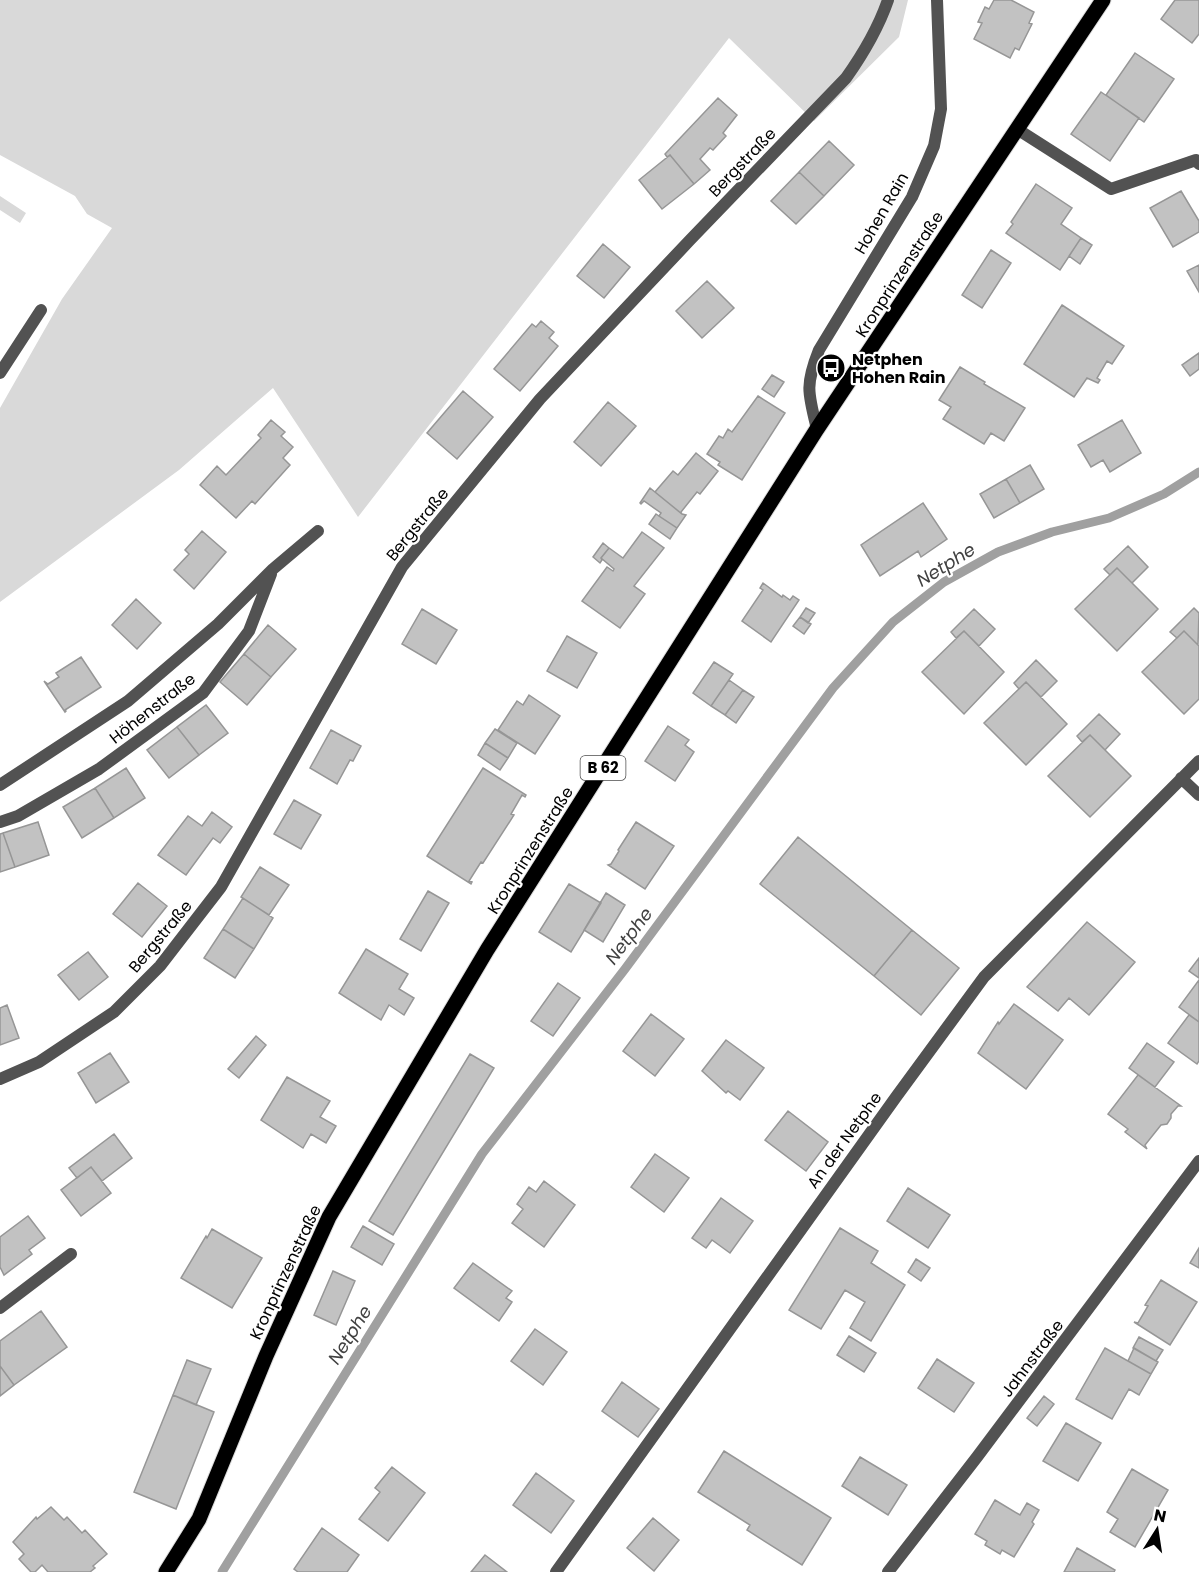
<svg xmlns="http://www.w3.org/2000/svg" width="1199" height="1572" font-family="Poppins,sans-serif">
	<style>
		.green { fill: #d9d9d9 }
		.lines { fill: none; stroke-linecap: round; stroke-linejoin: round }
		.stream { stroke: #a0a0a0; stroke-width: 9 }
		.building { fill: #c2c2c2; stroke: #969696; stroke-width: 1.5 }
		.primary-casing { stroke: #dbdbdb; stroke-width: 17 }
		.minor { stroke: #525252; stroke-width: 12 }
		.primary { stroke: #000; stroke-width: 15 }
		.labels { text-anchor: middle; stroke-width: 4.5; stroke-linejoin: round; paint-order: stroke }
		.shield { fill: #fff; stroke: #4c4c4c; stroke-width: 1.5 }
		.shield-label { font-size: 15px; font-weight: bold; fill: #000 }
		.street-label { font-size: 16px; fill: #000; stroke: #fff }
		.poi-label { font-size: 16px; font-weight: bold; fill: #000; stroke: #fff; text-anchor: start }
		.water-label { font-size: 18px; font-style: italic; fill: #414141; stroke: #fff }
	</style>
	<rect width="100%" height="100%" fill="#fff"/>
	<path class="green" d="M 0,0 L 908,0 L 899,37 L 814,121 L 729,38 L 358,517 L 273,388 L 179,470 L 0,602 L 0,408 L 62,299 L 112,228 L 87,214 L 75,196 L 0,155 Z
		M 0,196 L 26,213 L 20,223 L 0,210 Z"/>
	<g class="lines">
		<path class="stream" d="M 222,1572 L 482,1154 L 625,969 L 833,688 L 893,622 L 944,582 L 998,552 L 1052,532 L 1109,518 L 1164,494 L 1199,472"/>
	</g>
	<path class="building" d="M 994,0 L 1011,0 L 1034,12 L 1029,23 L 1032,24 L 1019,50 L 1015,48 L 1010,58 L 974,39 L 982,23 L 978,22 L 985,7 L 989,9 Z
		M 1175,0 L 1199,0 L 1199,34 L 1192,43 L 1161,19 Z
		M 1135,53 L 1174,79 L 1144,122 L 1106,95 Z
		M 1101,92 L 1139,118 L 1110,161 L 1071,134 Z
		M 718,98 L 737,115 L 723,133 L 726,136 L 713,150 L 710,148 L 700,159 L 710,170 L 694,184 L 670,155 L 667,157 L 665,154 Z
		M 829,141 L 854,165 L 824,196 L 799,172 Z
		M 670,155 L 694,184 L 662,209 L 639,180 Z
		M 799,172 L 824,196 L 796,224 L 771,201 Z
		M 1036,184 L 1072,208 L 1061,224 L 1081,238 L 1060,270 L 1006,233 L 1013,224 L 1011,222 Z
		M 1181,191 L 1199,221 L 1199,232 L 1173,247 L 1150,208 Z
		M 1081,238 L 1092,245 L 1080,264 L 1069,256 Z
		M 603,244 L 630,267 L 604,298 L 577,276 Z
		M 991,250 L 1011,263 L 982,308 L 962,295 Z
		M 1199,265 L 1199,292 L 1187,271 Z
		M 707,281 L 734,308 L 702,338 L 676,311 Z
		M 1062,305 L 1124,346 L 1112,364 L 1107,361 L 1097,378 L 1100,380 L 1098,383 L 1087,378 L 1074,397 L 1024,364 Z
		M 541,321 L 554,332 L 549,338 L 558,346 L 520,391 L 494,369 L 532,324 L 536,327 Z
		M 1199,353 L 1199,369 L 1190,376 L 1182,365 Z
		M 960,367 L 985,382 L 984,384 L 1025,408 L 1004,441 L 991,433 L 984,444 L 943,419 L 951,407 L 939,400 Z
		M 772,375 L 784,382 L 774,397 L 762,389 Z
		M 463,391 L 493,417 L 457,459 L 427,433 Z
		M 758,396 L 785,413 L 742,480 L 718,465 L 720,462 L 707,454 L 719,436 L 723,438 L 728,429 L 732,432 Z
		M 608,402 L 636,426 L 601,466 L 574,442 Z
		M 271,420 L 285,432 L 281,436 L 293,447 L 283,458 L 290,465 L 255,504 L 252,501 L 236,518 L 200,485 L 217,466 L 226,475 L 261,438 L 258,435 Z
		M 1122,420 L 1141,453 L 1110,472 L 1103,460 L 1091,467 L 1078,445 Z
		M 696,453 L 718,471 L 700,494 L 697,492 L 681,512 L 682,514 L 655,492 L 673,471 L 678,475 Z
		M 1030,465 L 1044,489 L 1020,503 L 1006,479 Z
		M 1006,479 L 1020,503 L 994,518 L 980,494 Z
		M 650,488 L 682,514 L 686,515 L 677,528 L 659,516 L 661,513 L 644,501 L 641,504 L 640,503 Z
		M 923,503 L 947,539 L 921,557 L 918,551 L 880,576 L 861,545 Z
		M 656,514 L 677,528 L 670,539 L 649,524 Z
		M 202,531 L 226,552 L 194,589 L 174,570 L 189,554 L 185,550 Z
		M 642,532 L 664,548 L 634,586 L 645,594 L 620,628 L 582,601 L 607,567 L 613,571 L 614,569 L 601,558 L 609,548 L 623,558 Z
		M 603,543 L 609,548 L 601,558 L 602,560 L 600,563 L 593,557 Z
		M 1128,546 L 1148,567 L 1132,583 L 1117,568 L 1110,575 L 1104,569 Z
		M 1117,568 L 1158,609 L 1117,651 L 1075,609 Z
		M 763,583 L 782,597 L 783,595 L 790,600 L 793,596 L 799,600 L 771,642 L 742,621 L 763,590 L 760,588 Z
		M 136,599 L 161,623 L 137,649 L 112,625 Z
		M 806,608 L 815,613 L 808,623 L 800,617 Z
		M 1194,608 L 1199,613 L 1198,645 L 1184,631 L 1177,638 L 1170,632 Z
		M 422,609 L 457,630 L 436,664 L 402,644 Z
		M 974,609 L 995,629 L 979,646 L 964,631 L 956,638 L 951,632 Z
		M 800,617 L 811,624 L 804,634 L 793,626 Z
		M 268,625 L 296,649 L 271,677 L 244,654 Z
		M 964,631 L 1004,672 L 964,714 L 922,672 Z
		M 1184,631 L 1199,646 L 1199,699 L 1184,714 L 1142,672 Z
		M 567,636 L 597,653 L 577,688 L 547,671 Z
		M 244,654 L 271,677 L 247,705 L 220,682 Z
		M 81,657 L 101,687 L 65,710 L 66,711 L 65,712 L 44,681 L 48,684 L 59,677 L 56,673 Z
		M 1036,660 L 1057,681 L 1041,697 L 1026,682 L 1019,689 L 1014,683 Z
		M 714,662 L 733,674 L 711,706 L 693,693 Z
		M 729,680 L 743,690 L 725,715 L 711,706 Z
		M 1026,682 L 1067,724 L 1026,765 L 984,723 Z
		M 743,690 L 754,697 L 736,723 L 725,715 Z
		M 529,695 L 560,716 L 535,754 L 498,730 L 517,701 L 523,705 Z
		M 206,705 L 228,733 L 199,755 L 177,727 Z
		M 1099,714 L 1120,734 L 1105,750 L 1090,735 L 1082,742 L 1077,736 Z
		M 668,726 L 689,740 L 685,745 L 694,752 L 675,781 L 645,761 Z
		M 177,727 L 199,755 L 169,778 L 147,750 Z
		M 495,729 L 517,743 L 508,758 L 485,743 Z
		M 331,730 L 361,746 L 353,761 L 350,760 L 337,784 L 310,768 Z
		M 1090,735 L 1131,776 L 1090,817 L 1048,776 Z
		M 485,743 L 508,758 L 500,770 L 478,755 Z
		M 126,768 L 145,798 L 114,818 L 95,788 Z
		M 483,768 L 526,795 L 525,797 L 522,795 L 511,814 L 514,815 L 483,863 L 481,862 L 469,881 L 472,882 L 471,884 L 427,856 Z
		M 95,788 L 114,818 L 82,838 L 63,807 Z
		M 294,800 L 321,815 L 301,849 L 274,834 Z
		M 212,812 L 232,827 L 220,843 L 213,838 L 186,875 L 158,855 L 188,816 L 202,826 Z
		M 38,822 L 49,855 L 15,867 L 3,833 Z
		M 636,822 L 674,846 L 645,889 L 608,865 L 611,864 L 619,851 L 618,850 Z
		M 3,833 L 15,867 L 0,872 L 0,834 Z
		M 798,837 L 912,930 L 874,976 L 760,884 Z
		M 260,867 L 289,885 L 269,915 L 241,897 Z
		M 138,883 L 167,906 L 142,937 L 113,914 Z
		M 569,884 L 601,903 L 571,952 L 539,932 Z
		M 428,891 L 449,903 L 421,951 L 400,939 Z
		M 606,893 L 625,905 L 603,942 L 584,930 Z
		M 243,898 L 273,918 L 254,949 L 223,929 Z
		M 1087,922 L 1135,962 L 1089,1015 L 1069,998 L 1058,1011 L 1027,987 Z
		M 223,929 L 254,949 L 235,978 L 204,958 Z
		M 912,930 L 959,968 L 921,1015 L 874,976 Z
		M 366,949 L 408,974 L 399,989 L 414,998 L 404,1015 L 389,1005 L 381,1020 L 339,993 Z
		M 88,952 L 108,977 L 79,1000 L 58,975 Z
		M 1199,958 L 1199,978 L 1189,971 Z
		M 1199,980 L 1199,1022 L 1179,1007 Z
		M 558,983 L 580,998 L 553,1036 L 531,1021 Z
		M 1014,1004 L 1063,1040 L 1026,1089 L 978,1053 L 998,1022 L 999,1024 Z
		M 7,1005 L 19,1038 L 0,1045 L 0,1008 Z
		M 651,1014 L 684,1039 L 655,1076 L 623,1051 Z
		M 1189,1015 L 1199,1022 L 1199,1061 L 1197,1064 L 1168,1043 Z
		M 256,1036 L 266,1045 L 239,1078 L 228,1069 Z
		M 726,1040 L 764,1068 L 740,1100 L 728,1091 L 726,1093 L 702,1071 Z
		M 1147,1043 L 1174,1062 L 1155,1087 L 1129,1068 Z
		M 110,1053 L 129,1082 L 96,1103 L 78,1073 Z
		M 470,1054 L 494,1068 L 393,1235 L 369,1221 Z
		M 1138,1075 L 1181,1106 L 1178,1106 L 1171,1114 L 1171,1118 L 1167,1124 L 1161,1125 L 1145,1145 L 1147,1149 L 1125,1132 L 1128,1129 L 1108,1114 Z
		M 287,1077 L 330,1101 L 320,1117 L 336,1126 L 326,1143 L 311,1134 L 303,1148 L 261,1120 Z
		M 788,1111 L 828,1142 L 806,1171 L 765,1140 Z
		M 114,1134 L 132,1158 L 102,1181 L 91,1167 L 77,1178 L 69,1168 Z
		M 655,1154 L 689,1178 L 664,1212 L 631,1187 Z
		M 91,1167 L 111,1193 L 81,1216 L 61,1190 Z
		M 544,1181 L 575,1205 L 544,1247 L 512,1223 L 523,1209 L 517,1204 L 529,1187 L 536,1192 Z
		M 908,1188 L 950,1215 L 928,1248 L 887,1221 Z
		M 721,1198 L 753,1221 L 730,1253 L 712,1240 L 706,1248 L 692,1238 Z
		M 28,1216 L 45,1238 L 29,1250 L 32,1254 L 4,1275 L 0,1267 L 0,1237 Z
		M 363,1226 L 394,1244 L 382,1265 L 351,1247 Z
		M 840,1228 L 878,1251 L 871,1263 L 905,1285 L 871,1341 L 850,1328 L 865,1302 L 845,1290 L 821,1329 L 789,1310 Z
		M 212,1229 L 262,1258 L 232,1308 L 181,1278 L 206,1236 L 207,1238 Z
		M 1199,1248 L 1199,1268 L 1190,1263 Z
		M 916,1259 L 930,1268 L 921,1281 L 908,1272 Z
		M 473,1263 L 512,1291 L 506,1298 L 512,1302 L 499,1321 L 454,1288 Z
		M 333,1271 L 355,1281 L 336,1325 L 314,1315 Z
		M 1161,1280 L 1197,1302 L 1170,1345 L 1134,1322 L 1138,1323 L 1148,1306 L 1145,1305 Z
		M 41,1311 L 67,1347 L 14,1385 L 0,1366 L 0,1341 Z
		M 535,1329 L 567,1352 L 543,1385 L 511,1361 Z
		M 849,1336 L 876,1353 L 864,1372 L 837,1355 Z
		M 1139,1337 L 1163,1350 L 1156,1361 L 1133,1348 Z
		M 1105,1348 L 1151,1374 L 1139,1395 L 1129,1389 L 1112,1419 L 1076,1399 Z
		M 1134,1348 L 1158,1362 L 1151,1374 L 1128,1361 Z
		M 937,1359 L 974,1383 L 954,1412 L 918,1388 Z
		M 187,1360 L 211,1369 L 196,1405 L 173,1395 Z
		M 0,1366 L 14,1385 L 0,1396 Z
		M 622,1382 L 659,1409 L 638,1437 L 602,1411 Z
		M 173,1395 L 214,1412 L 176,1509 L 134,1492 Z
		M 1044,1396 L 1054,1404 L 1037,1426 L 1027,1418 Z
		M 1066,1423 L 1101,1443 L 1078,1481 L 1043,1461 Z
		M 724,1451 L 831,1518 L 802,1565 L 747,1530 L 750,1525 L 698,1492 Z
		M 860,1457 L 907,1485 L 888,1515 L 842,1486 Z
		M 392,1467 L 425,1493 L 388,1541 L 359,1519 L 380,1492 L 375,1488 Z
		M 1132,1469 L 1168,1490 L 1135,1547 L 1110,1532 L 1118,1519 L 1107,1512 Z
		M 536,1473 L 574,1501 L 551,1533 L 513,1505 Z
		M 995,1500 L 1020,1515 L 1027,1503 L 1039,1510 L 1032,1522 L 1034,1524 L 1014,1557 L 1002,1550 L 1000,1554 L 985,1545 L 987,1541 L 975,1534 Z
		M 51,1507 L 64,1520 L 67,1517 L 82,1533 L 85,1530 L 107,1554 L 93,1566 L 95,1568 L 90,1572 L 48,1572 L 42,1565 L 35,1572 L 31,1572 L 19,1559 L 24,1554 L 13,1542 L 36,1517 L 37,1519 Z
		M 653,1518 L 679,1540 L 654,1571 L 627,1548 Z
		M 322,1528 L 359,1555 L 347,1572 L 298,1572 L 294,1569 Z
		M 1077,1548 L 1115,1570 L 1114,1572 L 1064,1572 Z
		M 485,1555 L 507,1572 L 471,1572 Z"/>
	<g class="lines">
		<g class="primary-casing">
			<path id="primary" d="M 166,1572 L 199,1519 L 266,1356 L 329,1217 L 487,950 L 817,429 L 1103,0"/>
		</g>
		<path class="minor" d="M 1017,129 L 1111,189 L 1196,160 L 1199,164
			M 0,373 L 41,310
			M 817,429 C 808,393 805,385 819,350 L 912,197 L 934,146 L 941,109 L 937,0
			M 1181,778 L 1199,795
			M 0,785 L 128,701 L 218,624 L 273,569 L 318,531
			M 0,822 L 18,816 L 99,769 L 203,693 L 249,631 L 271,574
			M 0,1079 L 39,1062 L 114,1012 L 160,966 L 221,887 L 402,567 L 540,399 L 690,240 L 846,78 C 863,54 878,29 888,0
			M 0,1308 L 71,1254
			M 556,1572 L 896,1097 L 984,977 L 1199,761
			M 888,1572 L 977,1457 L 1199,1161"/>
		<use href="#primary" class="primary"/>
	</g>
	<defs>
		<g id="bus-disc" transform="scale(1.5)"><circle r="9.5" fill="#000" stroke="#fff"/><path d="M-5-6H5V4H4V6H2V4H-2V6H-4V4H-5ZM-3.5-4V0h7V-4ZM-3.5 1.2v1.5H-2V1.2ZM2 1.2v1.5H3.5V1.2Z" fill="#fff"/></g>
	</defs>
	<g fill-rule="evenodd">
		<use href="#bus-disc" x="831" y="368"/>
	</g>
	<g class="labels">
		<rect class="shield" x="580.5" y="756" width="45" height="24" rx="4.5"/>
		<g class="shield-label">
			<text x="603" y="773">B 62</text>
		</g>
		<g class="street-label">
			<text transform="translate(742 162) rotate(-46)" y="6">Bergstraße</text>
			<text transform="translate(881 213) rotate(-60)" y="6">Hohen Rain</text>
			<text transform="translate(899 274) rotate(-57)" y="6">Kronprinzenstraße</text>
			<text transform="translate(417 524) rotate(-51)" y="6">Bergstraße</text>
			<text transform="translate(152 708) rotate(-38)" y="6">Höhenstraße</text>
			<text transform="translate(530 850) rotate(-58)" y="6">Kronprinzenstraße</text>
			<text transform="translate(160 936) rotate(-50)" y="6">Bergstraße</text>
			<text transform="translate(844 1140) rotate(-54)" y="6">An der Netphe</text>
			<text transform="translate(285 1272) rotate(-65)" y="6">Kronprinzenstraße</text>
			<text transform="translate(1032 1358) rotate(-53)" y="6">Jahnstraße</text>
		</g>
		<g class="poi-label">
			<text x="852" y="365">Netphen<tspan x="852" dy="18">Hohen Rain</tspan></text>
		</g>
		<g class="water-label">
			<text transform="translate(946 565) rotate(-32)" y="6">Netphe</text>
			<text transform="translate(629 936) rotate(-53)" y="6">Netphe</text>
			<text transform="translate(350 1335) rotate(-58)" y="6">Netphe</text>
		</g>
	</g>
	<g transform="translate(1157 1530) rotate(12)" stroke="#ffffff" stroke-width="4.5" paint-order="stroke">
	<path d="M0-4.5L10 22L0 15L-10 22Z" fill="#000000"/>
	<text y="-9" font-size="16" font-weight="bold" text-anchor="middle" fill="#000000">N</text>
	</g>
</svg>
